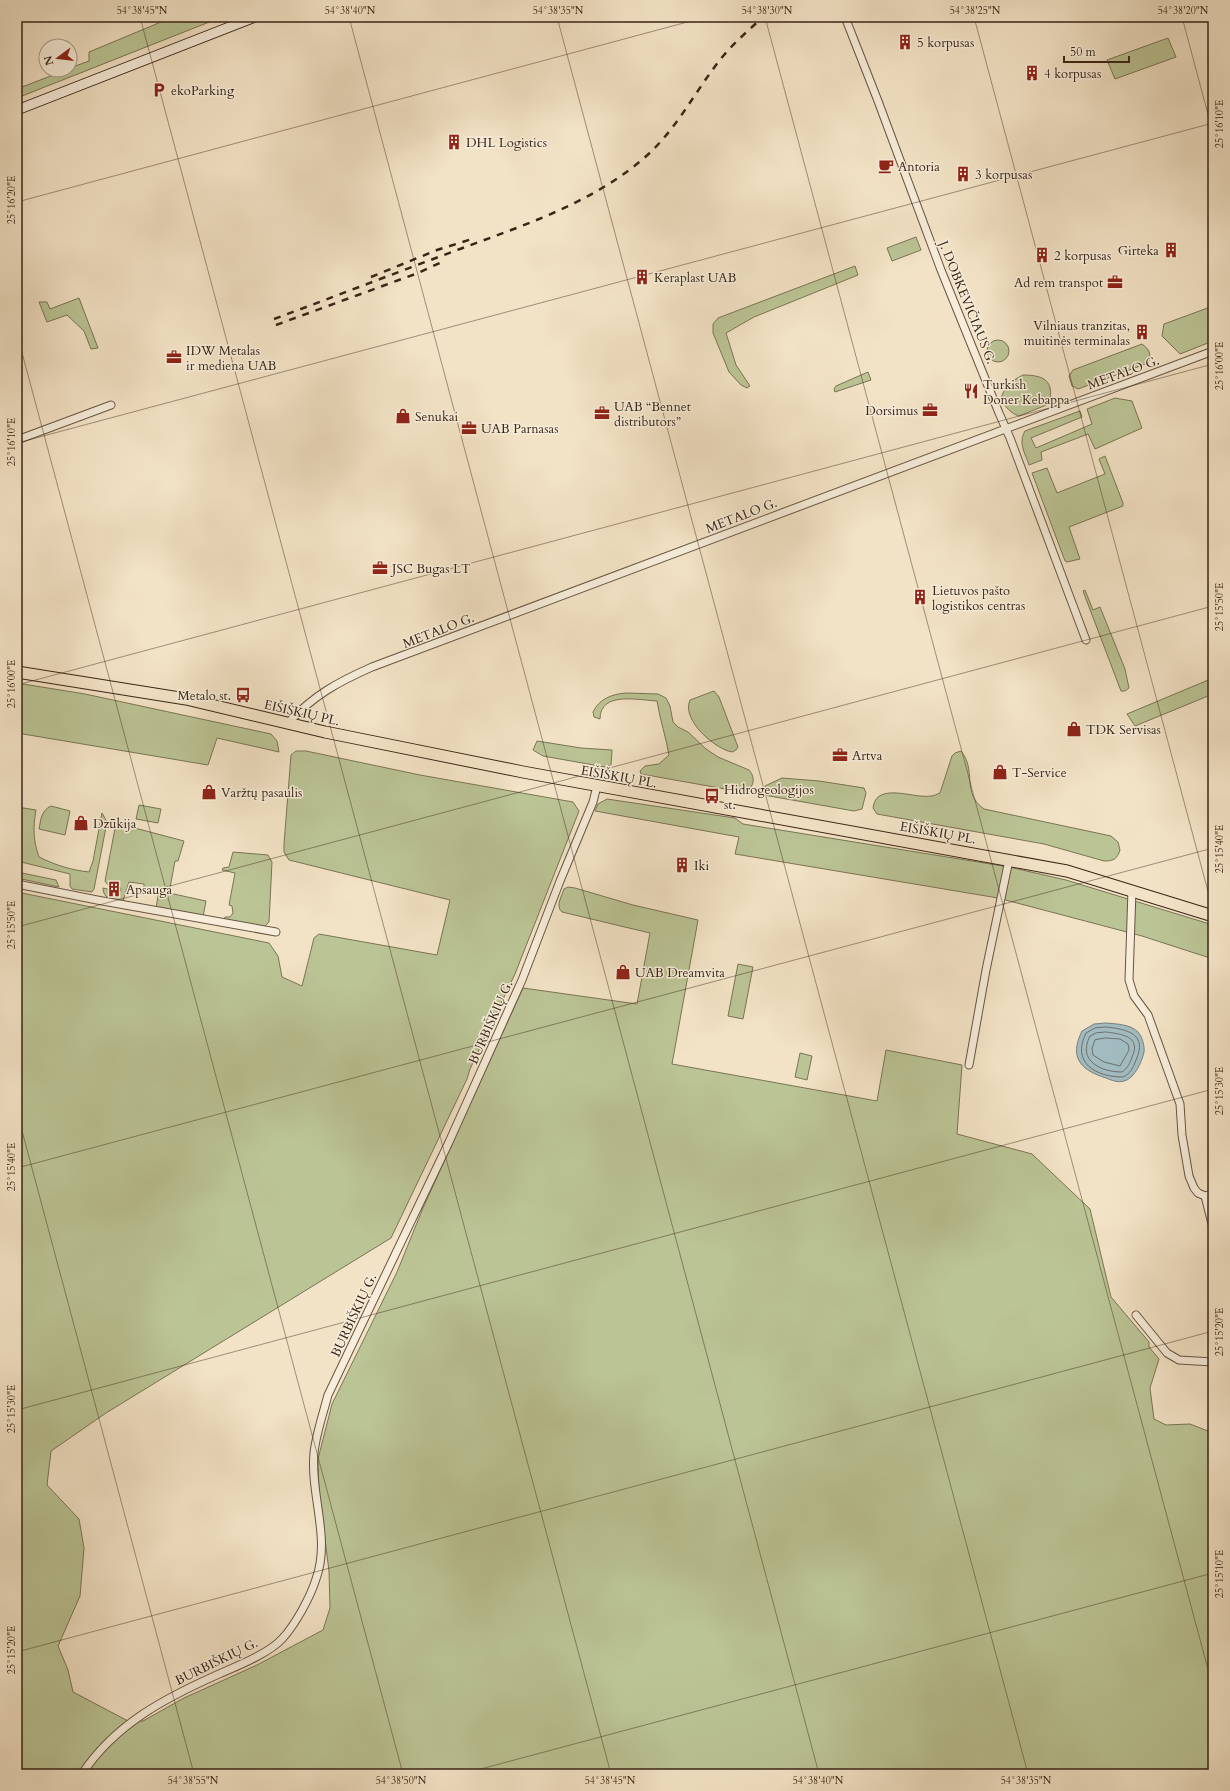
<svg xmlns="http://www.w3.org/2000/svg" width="1230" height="1791" font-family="Cardo,serif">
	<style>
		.green { fill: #bbc495; stroke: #7a7456 }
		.water { fill: #a1bbc0; stroke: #787f7c }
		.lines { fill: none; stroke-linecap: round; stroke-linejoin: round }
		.shore { stroke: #6e706b; stroke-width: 1 }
		.street-casing { stroke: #685442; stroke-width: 9 }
		.secondary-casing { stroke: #3a2416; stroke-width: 11 }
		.primary-casing { stroke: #3a2416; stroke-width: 13 }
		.street { stroke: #f7edda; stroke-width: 7 }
		.secondary { stroke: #f7edda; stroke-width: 9 }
		.primary { stroke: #f3e3c6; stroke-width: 11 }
		.rail { stroke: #3a2416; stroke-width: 2.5; stroke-dasharray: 7 7; stroke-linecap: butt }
		.ticks { fill: none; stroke: #3a2416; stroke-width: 1; stroke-opacity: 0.45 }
		.labels { text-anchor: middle; stroke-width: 3; stroke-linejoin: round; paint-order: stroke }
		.poi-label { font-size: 13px; fill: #3a2416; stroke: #f7edda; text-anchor: start }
		.street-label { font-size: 13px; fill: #3a2416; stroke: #f7edda }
		.neatline { fill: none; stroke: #3a2416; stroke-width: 1.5 }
		.ticks-label { font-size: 10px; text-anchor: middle; fill: #3a2416 }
	</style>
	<rect width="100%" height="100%" fill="#f3e3c6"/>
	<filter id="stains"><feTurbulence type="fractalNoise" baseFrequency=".005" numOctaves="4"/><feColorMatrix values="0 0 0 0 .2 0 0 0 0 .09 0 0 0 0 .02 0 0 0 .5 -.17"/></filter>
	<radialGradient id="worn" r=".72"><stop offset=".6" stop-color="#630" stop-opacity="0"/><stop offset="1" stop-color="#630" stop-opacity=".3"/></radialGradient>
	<path class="green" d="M 173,17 L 222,17 L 17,98 L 17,89 L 66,70 L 70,70 L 70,68 L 89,61 L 89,52 Z
		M 1168,38 L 1176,57 L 1115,79 L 1107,60 Z
		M 916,237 L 921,250 L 892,261 L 887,248 Z
		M 855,266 L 858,275 L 754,317 L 726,333 L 736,365 L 750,386 L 747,388 L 741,385 L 729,372 L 713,333 L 713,324 L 718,318 Z
		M 79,298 L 98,348 L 91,349 L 84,331 L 67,315 L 47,322 L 39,302 L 47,302 L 50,309 Z
		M 1213,306 L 1213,341 L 1180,354 L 1162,336 L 1164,324 Z
		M987 351a11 11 0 1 1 22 0a11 11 0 1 1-22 0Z
		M 1142,344 C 1149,349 1152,354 1148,363 L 1078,389 L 1072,386 L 1069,376 L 1073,370 Z
		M 868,372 L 871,380 L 835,392 L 834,389 L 836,386 Z
		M 1023,375 C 1044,375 1055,381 1049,404 L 1019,416 C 1010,413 1007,408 1001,400 C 1003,387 1011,381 1023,375 Z
		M 1115,398 L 1132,401 L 1142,428 L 1095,449 L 1088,434 L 1041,452 L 1042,460 L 1029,465 C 1025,453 1018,443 1025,431 L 1080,411 L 1082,417 L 1031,438 L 1036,448 L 1092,424 L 1087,409 Z
		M 1105,456 L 1123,503 L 1123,506 L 1069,527 L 1080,559 L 1067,562 L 1065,561 L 1032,473 L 1047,468 L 1057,493 L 1105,474 L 1099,459 Z
		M 1085,590 L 1093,610 L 1100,607 L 1125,669 L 1129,688 L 1125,691 L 1121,691 L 1083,591 Z
		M 1213,678 L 1213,694 L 1135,726 L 1127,714 Z
		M 17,683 L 85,694 L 271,734 L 277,741 L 279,752 L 217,738 L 208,765 L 17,733 Z
		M 714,691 L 719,697 L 738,747 L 736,750 L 732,752 C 715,749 681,720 690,700 Z
		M 626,693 L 658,694 L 666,698 L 670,706 L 673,722 L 678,727 L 688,732 L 706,749 L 718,757 L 749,770 C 757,779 753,790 742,792 L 641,774 L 640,771 L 645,766 L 659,764 L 669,755 C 666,737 660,720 657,701 C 638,700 600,691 600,719 L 594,717 L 593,712 C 599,699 612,694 626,693 Z
		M 537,741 L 581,748 L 612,750 L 611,765 L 605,767 L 543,756 L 533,750 Z
		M 296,751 L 306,751 L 420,775 L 573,802 L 579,811 L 515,974 L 470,1069 L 467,1079 L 391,1238 L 106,1413 L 51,1451 L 47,1485 L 79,1519 L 84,1548 L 80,1596 L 58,1646 L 68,1670 L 73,1692 L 128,1721 L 143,1721 L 184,1698 L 257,1665 L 323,1630 L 330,1608 L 329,1571 L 319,1492 L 318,1459 L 332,1404 L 397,1272 L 423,1208 L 523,988 L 637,1004 L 650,933 L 562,912 C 555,906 562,896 564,889 L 568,887 L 575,888 L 633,905 L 698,920 L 672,1064 L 877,1101 L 886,1050 L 962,1065 L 957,1134 L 1032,1154 L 1090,1209 L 1111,1297 L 1149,1342 L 1149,1347 L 1159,1359 L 1150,1388 L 1154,1419 L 1166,1425 L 1190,1424 L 1213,1433 L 1213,1774 L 17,1774 L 17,892 L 269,943 L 278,956 L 282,977 L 302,986 L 314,938 L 319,934 L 437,955 L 450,900 L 289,860 L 284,852 L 284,844 L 291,755 Z
		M 961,751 C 977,770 961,793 984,809 L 1111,836 L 1118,842 L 1120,850 C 1117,859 1114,861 1104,861 L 1044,844 L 877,814 L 873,808 C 876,781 914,799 931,796 C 934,796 937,794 940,793 L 952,756 L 955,753 Z
		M 782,778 L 819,781 L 864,788 L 866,793 L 862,809 L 854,811 L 764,795 L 763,791 L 765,786 Z
		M 607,799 L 735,818 L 743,824 L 1009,867 L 1066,880 L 1213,925 L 1213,959 L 1142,936 L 998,898 L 735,854 L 739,837 L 595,811 L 598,804 Z
		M 139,805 L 161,809 L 158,823 L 136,819 Z
		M 51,806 L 70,811 L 65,835 L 39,829 C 41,819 41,811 51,806 Z
		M 17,807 L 36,810 C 33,827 33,840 39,857 C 55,865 71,870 89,872 L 93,861 L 102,813 L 107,822 L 94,889 L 92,892 L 72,889 L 70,886 L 70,874 L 17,861 Z
		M 116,823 L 184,841 L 178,861 L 175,861 L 169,893 L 206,901 L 203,917 L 156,908 L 159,890 L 144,888 L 144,884 L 129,882 L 123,901 C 114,899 103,900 103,888 L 120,892 L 121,888 L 108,885 L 105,881 Z
		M 233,852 L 268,855 L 272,862 L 269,922 L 263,928 L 224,920 L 225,917 L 230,917 L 233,913 L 232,906 L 229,905 L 235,873 L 222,870 L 223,868 L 229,867 Z
		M 17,872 L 56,880 L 59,887 L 17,878 Z
		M 738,964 L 753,967 L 743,1019 L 728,1016 Z
		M 800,1053 L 812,1056 L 807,1080 L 795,1077 Z"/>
	<path class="water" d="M 1106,1023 C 1116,1024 1130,1024 1138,1032 C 1142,1036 1145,1047 1144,1052 C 1142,1062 1134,1079 1124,1081 C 1118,1083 1111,1080 1106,1078 C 1080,1070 1069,1057 1082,1031 L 1094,1024 Z"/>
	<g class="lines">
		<path class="shore" d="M 1106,1027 C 1127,1029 1148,1034 1136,1060 C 1133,1068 1130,1074 1123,1077 C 1096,1077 1071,1063 1086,1033 L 1095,1028 Z
			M 1106,1032 C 1121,1034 1142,1036 1132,1057 C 1130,1063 1128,1068 1122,1072 C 1101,1072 1077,1061 1090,1036 L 1096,1033 Z
			M 1106,1038 L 1120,1039 L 1128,1044 L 1129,1050 L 1120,1066 L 1104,1062 L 1093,1055 L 1092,1048 L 1095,1040 Z"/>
		<g class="street-casing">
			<path id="street" d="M 845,17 L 878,101 L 941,270 L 999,413 L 1010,438 L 1086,640
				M 17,440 L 111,405
				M 288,723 C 314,695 338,682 372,667 L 1213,351
				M 17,884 L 97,900 L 276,932
				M 1132,890 L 1129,980 L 1134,996 L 1148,1015 L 1180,1104 L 1182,1135 L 1189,1176 L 1194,1188 L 1198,1193 L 1205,1196
				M 969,1065 L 986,970 L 1009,860
				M 1213,1194 L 1205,1196 L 1213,1228
				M 1136,1315 L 1167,1353 L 1179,1360 L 1213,1362
				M 82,1774 C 115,1724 165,1698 219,1674 C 237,1666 268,1654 282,1639 C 295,1625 310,1598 316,1579 C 331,1538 310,1495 314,1453 C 316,1434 323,1414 328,1395 L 449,1142 L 522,980 L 560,881 L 593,802 L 597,786"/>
		</g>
		<g class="secondary-casing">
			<path id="secondary" d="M 17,110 L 255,17"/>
		</g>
		<g class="primary-casing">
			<path id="primary" d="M 17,672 L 186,699 L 325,732 L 523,772 L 1067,871 L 1213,916"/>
		</g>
		<use href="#street" class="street"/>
		<use href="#secondary" class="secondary"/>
		<use href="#primary" class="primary"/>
		<path class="rail" d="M 371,277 L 437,250 L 472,239
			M 274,319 C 336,296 398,272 460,249 C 524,225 590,204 643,159 C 678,129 695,90 724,55 C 736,41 750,29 763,17
			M 276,325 L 418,273 L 444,261"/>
	</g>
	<path class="ticks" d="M 140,17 L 611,1774M 349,17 L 819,1774M 557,17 L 1028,1774M 765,17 L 1213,1688M 974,17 L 1213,910M 1182,17 L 1213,133M 17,202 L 706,17M 17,334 L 403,1774M 17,443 L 1213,123M 17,685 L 1213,364M 17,927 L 1213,606M 17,1112 L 194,1774M 17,1168 L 1213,848M 17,1410 L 1213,1089M 17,1652 L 1213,1331M 462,1774 L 1213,1573"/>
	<defs>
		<g id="building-bare" transform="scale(1.2)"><path d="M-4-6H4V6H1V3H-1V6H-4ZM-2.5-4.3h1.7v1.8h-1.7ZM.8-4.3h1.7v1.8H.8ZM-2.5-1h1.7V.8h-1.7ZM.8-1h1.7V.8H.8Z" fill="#8f2418" stroke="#f7edda" stroke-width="2.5" paint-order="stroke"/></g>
		<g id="parking-bare" transform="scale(1.2)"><path d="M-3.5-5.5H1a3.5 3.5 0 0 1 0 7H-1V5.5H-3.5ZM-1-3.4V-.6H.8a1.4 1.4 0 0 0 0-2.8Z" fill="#8f2418" stroke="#f7edda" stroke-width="2.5" paint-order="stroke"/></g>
		<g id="cafe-bare" transform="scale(1.2)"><path d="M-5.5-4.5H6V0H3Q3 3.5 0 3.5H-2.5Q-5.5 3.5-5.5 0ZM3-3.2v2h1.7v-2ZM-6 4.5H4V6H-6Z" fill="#8f2418" stroke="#f7edda" stroke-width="2.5" paint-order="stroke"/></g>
		<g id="office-bare" transform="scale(1.2)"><path d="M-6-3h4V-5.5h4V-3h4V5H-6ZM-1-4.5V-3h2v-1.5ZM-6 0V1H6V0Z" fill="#8f2418" stroke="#f7edda" stroke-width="2.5" paint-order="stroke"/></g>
		<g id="restaurant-bare" transform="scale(1.2)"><path d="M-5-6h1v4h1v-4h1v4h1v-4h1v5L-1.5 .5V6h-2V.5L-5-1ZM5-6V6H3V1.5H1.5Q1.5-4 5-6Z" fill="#8f2418" stroke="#f7edda" stroke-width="2.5" paint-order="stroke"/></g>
		<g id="shop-bare" transform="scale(1.2)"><path d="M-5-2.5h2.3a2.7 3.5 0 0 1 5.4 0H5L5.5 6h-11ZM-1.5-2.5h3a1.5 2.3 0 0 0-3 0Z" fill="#8f2418" stroke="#f7edda" stroke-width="2.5" paint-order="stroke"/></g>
		<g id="bus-bare" transform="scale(1.2)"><path d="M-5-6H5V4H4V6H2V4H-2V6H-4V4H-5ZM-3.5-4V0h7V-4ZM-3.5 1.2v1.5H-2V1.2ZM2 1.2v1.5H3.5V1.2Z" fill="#8f2418" stroke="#f7edda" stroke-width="2.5" paint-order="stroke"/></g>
	</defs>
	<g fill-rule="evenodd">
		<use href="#building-bare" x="905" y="42"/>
		<use href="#building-bare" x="1032" y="73"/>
		<use href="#parking-bare" x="159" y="90"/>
		<use href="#building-bare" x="454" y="142"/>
		<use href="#cafe-bare" x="886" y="166"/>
		<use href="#building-bare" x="963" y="174"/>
		<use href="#building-bare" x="1171" y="250"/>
		<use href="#building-bare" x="1042" y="255"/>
		<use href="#building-bare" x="642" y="277"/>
		<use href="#office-bare" x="1115" y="282"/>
		<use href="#building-bare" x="1142" y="332"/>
		<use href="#office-bare" x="174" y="357"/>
		<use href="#restaurant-bare" x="971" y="391"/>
		<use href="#office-bare" x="930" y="410"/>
		<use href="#office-bare" x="602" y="413"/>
		<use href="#shop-bare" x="403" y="416"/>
		<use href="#office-bare" x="469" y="428"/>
		<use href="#office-bare" x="380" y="568"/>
		<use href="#building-bare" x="920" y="597"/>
		<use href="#bus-bare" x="243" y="695"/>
		<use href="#shop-bare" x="1074" y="729"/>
		<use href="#office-bare" x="840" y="755"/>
		<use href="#shop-bare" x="1000" y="772"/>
		<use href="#shop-bare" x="209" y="792"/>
		<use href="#bus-bare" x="712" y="796"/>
		<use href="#shop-bare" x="81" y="823"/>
		<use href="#building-bare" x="682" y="865"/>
		<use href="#building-bare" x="114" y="889"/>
		<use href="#shop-bare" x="623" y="972"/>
	</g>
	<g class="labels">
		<g class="poi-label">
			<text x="917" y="47">5 korpusas</text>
			<text x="1044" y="78">4 korpusas</text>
			<text x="171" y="95">ekoParking</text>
			<text x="466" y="147">DHL Logistics</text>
			<text x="898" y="171">Antoria</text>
			<text x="975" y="179">3 korpusas</text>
			<text x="1159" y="255" text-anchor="end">Girteka</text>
			<text x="1054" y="260">2 korpusas</text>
			<text x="654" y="282">Keraplast UAB</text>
			<text x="1103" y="287" text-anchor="end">Ad rem transpot</text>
			<text x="1130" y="330" text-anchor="end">Vilniaus tranzitas,<tspan x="1130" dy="15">muitinės terminalas</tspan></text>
			<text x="186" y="355">IDW Metalas<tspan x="186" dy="15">ir mediena UAB</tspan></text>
			<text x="983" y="389">Turkish<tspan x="983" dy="15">Doner Kebappa</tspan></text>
			<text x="614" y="411">UAB “Bennet<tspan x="614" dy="15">distributors”</tspan></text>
			<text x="918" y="415" text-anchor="end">Dorsimus</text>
			<text x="415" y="421">Senukai</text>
			<text x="481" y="433">UAB Parnasas</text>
			<text x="392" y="573">JSC Bugas LT</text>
			<text x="932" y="595">Lietuvos pašto<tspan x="932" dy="15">logistikos centras</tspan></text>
			<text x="231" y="700" text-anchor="end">Metalo st.</text>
			<text x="1086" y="734">TDK Servisas</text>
			<text x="852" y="760">Artva</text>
			<text x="1012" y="777">T-Service</text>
			<text x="724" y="794">Hidrogeologijos<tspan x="724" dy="15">st.</tspan></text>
			<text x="221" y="797">Varžtų pasaulis</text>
			<text x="93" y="828">Dzūkija</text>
			<text x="694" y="870">Iki</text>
			<text x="126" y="894">Apsauga</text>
			<text x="635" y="977">UAB Dreamvita</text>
		</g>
		<g class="street-label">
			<text transform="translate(968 302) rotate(68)" y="5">J. DOBKEVIČIAUS G.</text>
			<text transform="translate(1123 372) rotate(-20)" y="5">METALO G.</text>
			<text transform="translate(741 515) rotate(-21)" y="5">METALO G.</text>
			<text transform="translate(438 630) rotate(-21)" y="5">METALO G.</text>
			<text transform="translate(302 712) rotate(13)" y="5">EIŠIŠKIŲ PL.</text>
			<text transform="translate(619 776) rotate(10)" y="5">EIŠIŠKIŲ PL.</text>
			<text transform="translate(938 832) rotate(10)" y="5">EIŠIŠKIŲ PL.</text>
			<text transform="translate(490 1022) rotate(-66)" y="5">BURBIŠKIŲ G.</text>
			<text transform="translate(353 1315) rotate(-65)" y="5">BURBIŠKIŲ G.</text>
			<text transform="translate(216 1661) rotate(-26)" y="5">BURBIŠKIŲ G.</text>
		</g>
	</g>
	<rect width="1230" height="1791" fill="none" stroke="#f3e3c6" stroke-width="44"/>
	<g transform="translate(58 58) rotate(255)"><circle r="19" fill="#f7edda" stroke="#ab9d8c"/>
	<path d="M0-3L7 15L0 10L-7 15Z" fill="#8f2418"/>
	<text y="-6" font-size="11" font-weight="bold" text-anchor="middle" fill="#3a2416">N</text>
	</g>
	<path d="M1064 56v6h65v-6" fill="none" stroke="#3a2416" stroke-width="2"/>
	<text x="1070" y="56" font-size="12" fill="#3a2416" stroke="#f7edda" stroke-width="3" paint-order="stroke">50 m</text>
	<rect x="22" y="22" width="1186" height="1747" class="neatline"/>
	<g class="ticks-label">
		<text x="142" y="14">54°38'45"N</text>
		<text x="350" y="14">54°38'40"N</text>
		<text x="558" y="14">54°38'35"N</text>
		<text x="767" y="14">54°38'30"N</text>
		<text x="975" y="14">54°38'25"N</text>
		<text x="1183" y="14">54°38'20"N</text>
		<text transform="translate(1219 124) rotate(-90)" y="4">25°16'10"E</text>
		<text transform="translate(11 200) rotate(-90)" y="4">25°16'20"E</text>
		<text transform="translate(1219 366) rotate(-90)" y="4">25°16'00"E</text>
		<text transform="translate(11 442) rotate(-90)" y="4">25°16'10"E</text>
		<text transform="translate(1219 607) rotate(-90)" y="4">25°15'50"E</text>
		<text transform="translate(11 684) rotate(-90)" y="4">25°16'00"E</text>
		<text transform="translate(1219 849) rotate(-90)" y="4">25°15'40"E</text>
		<text transform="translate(11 925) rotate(-90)" y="4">25°15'50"E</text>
		<text transform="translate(1219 1091) rotate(-90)" y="4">25°15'30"E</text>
		<text transform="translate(11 1167) rotate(-90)" y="4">25°15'40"E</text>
		<text transform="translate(1219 1332) rotate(-90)" y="4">25°15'20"E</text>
		<text transform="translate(11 1409) rotate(-90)" y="4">25°15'30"E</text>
		<text transform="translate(1219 1574) rotate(-90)" y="4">25°15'10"E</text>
		<text transform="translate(11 1650) rotate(-90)" y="4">25°15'20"E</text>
		<text x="193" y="1784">54°38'55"N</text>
		<text x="401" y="1784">54°38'50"N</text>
		<text x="610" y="1784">54°38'45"N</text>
		<text x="818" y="1784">54°38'40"N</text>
		<text x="1026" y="1784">54°38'35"N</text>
	</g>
	<rect width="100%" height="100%" filter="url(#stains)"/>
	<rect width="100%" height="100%" fill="url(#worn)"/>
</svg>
